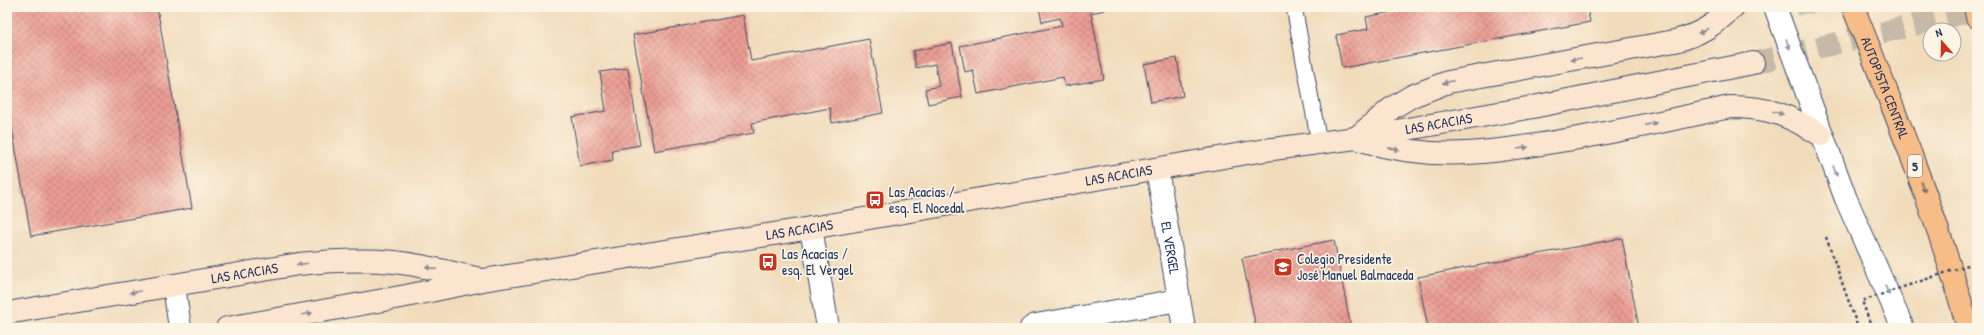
<svg xmlns="http://www.w3.org/2000/svg" width="1984" height="335" font-family="'Patrick Hand',sans-serif">
	<style>
		.grass { fill: url(#grass-tufts); stroke: #497c74 }
		.building { fill: url(#building-cross-hatch) }
		.lines { fill: none; stroke-linecap: round; stroke-linejoin: round }
		.secondary-tunnel { stroke: #c6b9a8; stroke-width: 22; stroke-dasharray: 22 11; stroke-linecap: butt }
		.service-casing { stroke: #3b496c; stroke-width: 17 }
		.minor-casing { stroke: #3b496c; stroke-width: 24 }
		.tertiary-casing { stroke: #3b496c; stroke-width: 24 }
		.secondary-casing { stroke: #3b496c; stroke-width: 24 }
		.motorway-casing { stroke: #3b496c; stroke-width: 24 }
		.path { stroke: #3b496c; stroke-width: 2.5; stroke-dasharray: 3 3; stroke-linecap: butt }
		.service { stroke: #fff; stroke-width: 15 }
		.minor { stroke: #fff; stroke-width: 22 }
		.tertiary { stroke: #fff; stroke-width: 22 }
		.secondary { stroke: #fce5cf; stroke-width: 22 }
		.motorway { stroke: #f7bd88; stroke-width: 22 }
		.path-bridge { stroke: #3b496c; stroke-width: 2.5; stroke-dasharray: 3 3; stroke-linecap: butt }
		.oneway { fill: #8c8a96 }
		.oneway2 { fill: #8d97ae }
		.oneway3 { fill: #7e6f71 }
		.labels { text-anchor: middle; stroke-width: 3.5; stroke-linejoin: round; paint-order: stroke }
		.shield { fill: #fcf5e5; stroke: #5e6a86; stroke-width: 1 }
		.shield-label { font-size: 13px; font-weight: bold; fill: #1b2f5e }
		.street-label { font-size: 14px; fill: #1b2f5e; stroke: #fcf5e5 }
		.poi-label { font-size: 14px; fill: #1b2f5e; stroke: #fcf5e5; text-anchor: start }
	</style>
	<defs>
		<pattern id="grass-tufts" width="24" height="20" patternUnits="userSpaceOnUse"><rect width="24" height="20" fill="#77c889"/><path d="M3 7l-1-3M5 7V3M7 7l1-3M15 17l-1-3M17 17v-4M19 17l1-3" fill="none" stroke="#61a373"/></pattern>
		<pattern id="building-cross-hatch" width="8" height="8" patternUnits="userSpaceOnUse"><rect width="8" height="8" fill="#ec9d92"/><path d="M0 0l8 8M0 8l8-8" fill="none" stroke="#be807a"/></pattern>
	</defs>
	<rect width="100%" height="100%" fill="#fcf5e5"/>
	<filter id="ink" filterUnits="userSpaceOnUse"><feTurbulence type="fractalNoise" baseFrequency=".025" numOctaves="2"/><feDisplacementMap in="SourceGraphic" scale="8" xChannelSelector="R" yChannelSelector="G"/><feConvolveMatrix kernelMatrix="1 2 1 2 8 2 1 2 1" color-interpolation-filters="sRGB"/></filter>
	<filter id="wash" filterUnits="userSpaceOnUse"><feTurbulence type="fractalNoise" baseFrequency=".012" numOctaves="4" result="noise"/><feDisplacementMap in="SourceGraphic" scale="16" xChannelSelector="R" yChannelSelector="G"/><feGaussianBlur stdDeviation="0.9" result="paint"/><feColorMatrix in="noise" values="0 0 0 0 0 0 0 0 0 0 0 0 0 0 0 0 0 1.4 0 .05"/><feComposite in="paint" operator="in"/></filter>
	<g filter="url(#wash)">
		<rect width="100%" height="100%" fill="#f1dbba"/>
		<path class="grass" d="M 1795,7 L 1811,7 L 1814,15 L 1798,16 Z"/>
		<g id="blocks">
			<path class="building" d="M 7,7 L 157,7 L 192,208 L 31,236 L 7,100 Z
				M 1039,7 L 1104,7 L 1105,10 L 1091,13 L 1104,79 L 1065,86 L 1063,77 L 978,94 L 973,70 L 965,72 L 960,46 L 1062,26 L 1060,18 L 1042,22 Z
				M 1417,7 L 1587,7 L 1590,22 L 1342,68 L 1336,35 L 1368,29 L 1366,17 Z
				M 743,15 L 751,61 L 869,39 L 883,113 L 832,123 L 830,108 L 752,123 L 754,133 L 654,151 L 633,35 Z
				M 952,43 L 962,97 L 928,104 L 925,89 L 939,86 L 935,64 L 916,68 L 913,51 Z
				M 1177,58 L 1183,96 L 1151,102 L 1144,64 Z
				M 628,68 L 640,145 L 612,150 L 613,160 L 580,166 L 572,117 L 606,111 L 600,72 Z
				M 1622,238 L 1639,328 L 1428,328 L 1418,277 Z
				M 1334,240 L 1351,328 L 1256,328 L 1242,258 Z"/>
		</g>
	</g>
	<g filter="url(#ink)">
		<use href="#blocks" fill-opacity="0" stroke="#3b496c" stroke-width="1"/>
		<g class="lines">
			<path class="secondary-tunnel" d="M 1753,63 L 1977,10"/>
			<g class="service-casing">
				<path id="service" d="M 1294,7 L 1319,142"/>
			</g>
			<g class="minor-casing">
				<g id="minor">
					<path id="s1" d="M 1157,169 L 1184,328"/>
					<path d="M 811,228 L 828,328"/>
					<path d="M 174,286 L 180,328"/>
					<path d="M 1031,328 L 1036,325 L 1179,300"/>
				</g>
			</g>
			<g class="tertiary-casing">
				<path id="tertiary" d="M 1775,7 L 1846,199 L 1903,328"/>
			</g>
			<g class="secondary-casing">
				<g id="secondary">
					<path d="M 1356,138 L 1392,108 L 1412,96 L 1448,82 L 1675,41 C 1699,35 1716,24 1733,7"/>
					<path d="M 1361,140 C 1432,162 1488,153 1560,141 C 1617,132 1673,119 1730,107 C 1769,107 1788,115 1821,135"/>
					<path id="s2" d="M 7,313 L 299,264 C 330,261 362,259 394,262 C 422,265 448,272 476,278"/>
					<path id="s3" d="M 227,328 L 406,296 L 483,280 L 811,228 L 1265,150 L 1356,138 L 1533,107 L 1753,63"/>
				</g>
			</g>
			<g class="motorway-casing">
				<g id="motorway">
					<path id="s4" d="M 1853,7 C 1895,112 1938,218 1968,328"/>
					<path d="M 1975,7 L 1977,17"/>
				</g>
			</g>
			<path class="path" d="M 1826,237 L 1858,328"/>
			<use href="#service" class="service"/>
			<use href="#minor" class="minor"/>
			<use href="#tertiary" class="tertiary"/>
			<use href="#secondary" class="secondary"/>
			<use href="#motorway" class="motorway"/>
			<path class="path-bridge" d="M 1872,328 L 1862,301 L 1977,262"/>
		</g>
		<defs><path id="oneway-solid" d="M-6-.8H1V-3.2L6.5 0L1 3.2V.8H-6Z"/></defs>
		<g class="oneway">
			<use href="#oneway-solid" transform="translate(1703 31) rotate(152)"/>
			<use href="#oneway-solid" transform="translate(1576 59) rotate(170)"/>
			<use href="#oneway-solid" transform="translate(1448 82) rotate(165)"/>
			<use href="#oneway-solid" transform="translate(1778 113) rotate(16)"/>
			<use href="#oneway-solid" transform="translate(1651 124) rotate(-13)"/>
			<use href="#oneway-solid" transform="translate(1523 148) rotate(-9)"/>
			<use href="#oneway-solid" transform="translate(1394 149) rotate(13)"/>
			<use href="#oneway-solid" transform="translate(302 264) rotate(173)"/>
			<use href="#oneway-solid" transform="translate(431 268) rotate(-167)"/>
			<use href="#oneway-solid" transform="translate(135 292) rotate(171)"/>
			<use href="#oneway-solid" transform="translate(307 314) rotate(-10)"/>
		</g>
		<g class="oneway2">
			<use href="#oneway-solid" transform="translate(1788 44) rotate(70)"/>
			<use href="#oneway-solid" transform="translate(1835 171) rotate(69)"/>
			<use href="#oneway-solid" transform="translate(1887 290) rotate(66)"/>
		</g>
		<use class="oneway3" href="#oneway-solid" transform="translate(1923 187) rotate(70)"/>
	</g>
	<defs>
		<g id="bus-square" transform="scale(1)"><rect x="-9" y="-9" width="18" height="18" rx="4" fill="#c8321e" stroke="#fcf5e5"/><path d="M-5-6H5V4H4V6H2V4H-2V6H-4V4H-5ZM-3.5-4V0h7V-4ZM-3.5 1.2v1.5H-2V1.2ZM2 1.2v1.5H3.5V1.2Z" fill="#fff"/></g>
		<g id="school-square" transform="scale(1)"><rect x="-9" y="-9" width="18" height="18" rx="4" fill="#c8321e" stroke="#fcf5e5"/><path d="M0-5L7-2L0 1L-7-2ZM-4 1L0 2.5L4 1V4Q0 6-4 4Z" fill="#fff"/></g>
	</defs>
	<g fill-rule="evenodd">
		<use href="#bus-square" x="875" y="200"/>
		<use href="#bus-square" x="768" y="262"/>
		<use href="#school-square" x="1283" y="267"/>
	</g>
	<g class="labels">
		<rect class="shield" x="1908" y="155" width="14" height="22" rx="3"/>
		<g class="shield-label">
			<text x="1915" y="171">5</text>
		</g>
		<g class="street-label">
			<text dy="5" stroke="none"><textPath href="#s4" startOffset="87">AUTOPISTA CENTRAL</textPath></text>
			<text dy="5" stroke="none"><textPath href="#s3" startOffset="1229">LAS ACACIAS</textPath></text>
			<text dy="5" stroke="none"><textPath href="#s3" startOffset="905">LAS ACACIAS</textPath></text>
			<text dy="5" stroke="none"><textPath href="#s3" startOffset="581">LAS ACACIAS</textPath></text>
			<text dy="5" stroke="none"><textPath href="#s1" startOffset="80">EL VERGEL</textPath></text>
			<text dy="5" stroke="none"><textPath href="#s2" startOffset="241">LAS ACACIAS</textPath></text>
		</g>
		<g class="poi-label">
			<text x="889" y="197">Las Acacias /<tspan x="889" dy="16">esq. El Nocedal</tspan></text>
			<text x="782" y="259">Las Acacias /<tspan x="782" dy="16">esq. El Vergel</tspan></text>
			<text x="1297" y="264">Colegio Presidente<tspan x="1297" dy="16">José Manuel Balmaceda</tspan></text>
		</g>
	</g>
	<rect width="1984" height="335" fill="none" stroke="#fcf5e5" stroke-width="24"/>
	<g transform="translate(1942 42) rotate(340)"><circle r="19" fill="#fcf5e5" stroke="#a2a6af"/>
	<path d="M0-3L7 15L0 10L-7 15Z" fill="#c8321e"/>
	<text y="-6" font-size="11" font-weight="bold" text-anchor="middle" fill="#1b2f5e">N</text>
	</g>
</svg>
